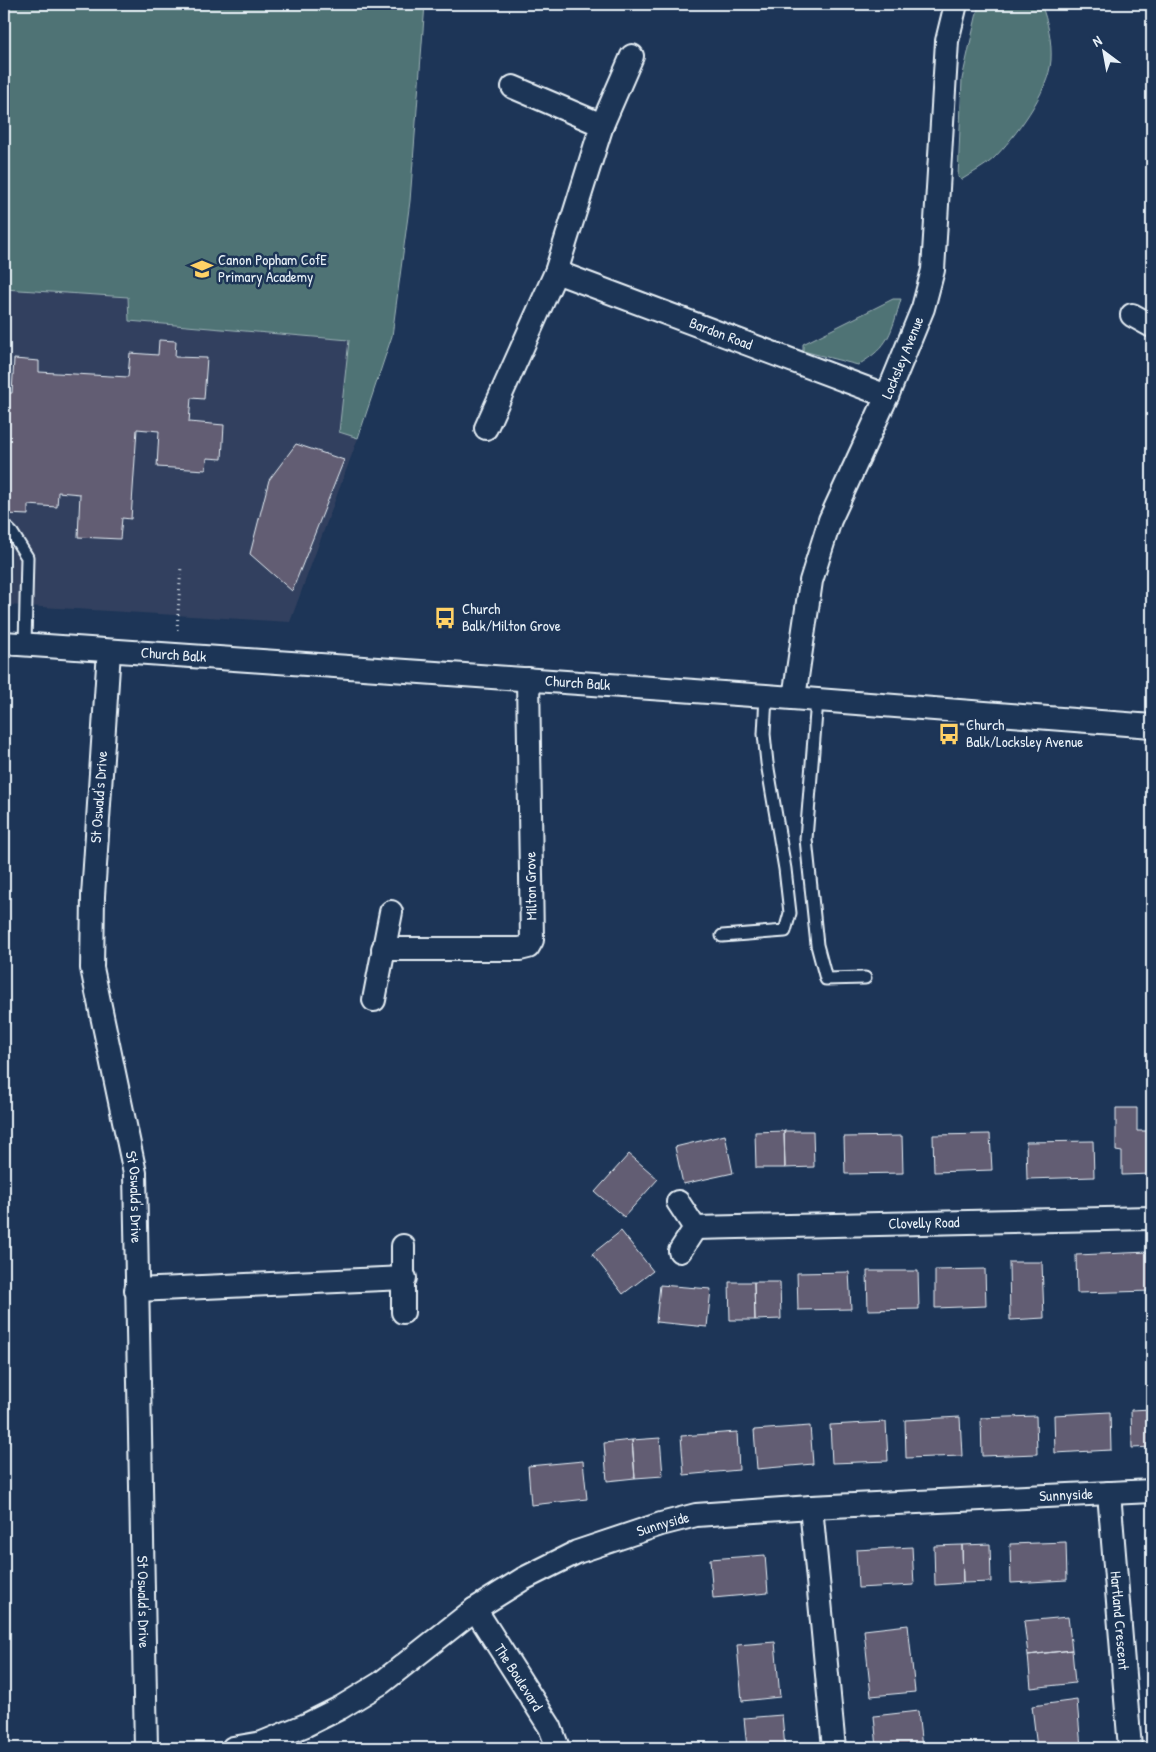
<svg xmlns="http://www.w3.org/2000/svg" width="1156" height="1752" font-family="'Patrick Hand',sans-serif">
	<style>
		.built { fill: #32415f }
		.green { fill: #4f7375; stroke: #9cb2b6 }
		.building { fill: #625d73; stroke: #e8f1f8 }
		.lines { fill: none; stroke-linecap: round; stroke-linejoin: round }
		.service-casing { stroke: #e8f1f8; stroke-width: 15 }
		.minor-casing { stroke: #e8f1f8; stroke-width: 26 }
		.path { stroke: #e8f1f8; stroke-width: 3; stroke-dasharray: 1 4; stroke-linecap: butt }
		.service { stroke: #1d3557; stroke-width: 11 }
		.minor { stroke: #1d3557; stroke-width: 22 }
		.labels { text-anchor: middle; stroke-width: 5; stroke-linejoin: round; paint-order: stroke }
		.poi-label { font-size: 15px; fill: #e8f1f8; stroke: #1d3557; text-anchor: start }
		.street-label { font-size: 15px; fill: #e8f1f8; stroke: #1d3557 }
	</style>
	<rect width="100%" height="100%" fill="#1d3557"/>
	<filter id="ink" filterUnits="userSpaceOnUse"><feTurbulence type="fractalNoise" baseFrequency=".02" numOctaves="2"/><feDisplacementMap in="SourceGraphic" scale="10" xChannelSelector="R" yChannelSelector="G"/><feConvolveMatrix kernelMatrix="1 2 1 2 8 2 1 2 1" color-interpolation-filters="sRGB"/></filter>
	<g filter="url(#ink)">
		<path class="built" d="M 4,4 L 425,4 L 410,201 L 392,336 L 358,438 L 290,622 L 9,605 L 12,550 L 4,541 Z"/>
		<path class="green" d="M 4,4 L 425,4 L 410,201 L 392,336 L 358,438 L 339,432 L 349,340 L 129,321 L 128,297 L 4,289 Z
			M 979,4 L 1041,4 C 1048,22 1052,41 1051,60 C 1049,92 1015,137 993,159 C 984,167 972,173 961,180 L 958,177 L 962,79 Z
			M 893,299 L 901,299 C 891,333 890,346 858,365 L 803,351 L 803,344 Z"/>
		<path class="building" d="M 159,340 L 176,341 L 175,357 L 207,358 L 204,399 L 191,398 L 189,422 L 224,425 L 222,459 L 207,458 L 206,470 L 157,467 L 159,431 L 137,429 L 131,519 L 122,518 L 120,539 L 78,537 L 80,494 L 58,492 L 57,507 L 28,505 L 28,515 L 7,514 L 4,512 L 4,448 L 8,448 L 8,445 L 4,445 L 4,393 L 12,393 L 14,359 L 39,361 L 39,372 L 128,377 L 130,353 L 158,355 Z
			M 296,444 L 344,460 L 292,591 L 250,554 L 269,480 Z
			M 1116,1108 L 1137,1108 L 1137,1131 L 1152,1131 L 1152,1174 L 1122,1175 L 1122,1152 L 1116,1151 Z
			M 784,1131 L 785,1168 L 756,1168 L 755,1132 Z
			M 784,1131 L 813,1131 L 814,1167 L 785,1168 Z
			M 990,1134 L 992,1170 L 934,1172 L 933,1135 Z
			M 725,1135 L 733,1173 L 683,1184 L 675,1147 Z
			M 902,1136 L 903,1173 L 845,1174 L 844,1137 Z
			M 1093,1141 L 1094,1177 L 1027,1179 L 1026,1142 Z
			M 629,1154 L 658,1179 L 624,1217 L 595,1192 Z
			M 621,1231 L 653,1271 L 623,1294 L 592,1254 Z
			M 1149,1252 L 1151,1291 L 1077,1293 L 1076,1255 Z
			M 1009,1262 L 1042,1262 L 1044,1318 L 1010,1320 Z
			M 985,1269 L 986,1306 L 935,1308 L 935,1270 Z
			M 867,1271 L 918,1271 L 919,1309 L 868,1310 Z
			M 849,1272 L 851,1309 L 798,1310 L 797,1273 Z
			M 729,1282 L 754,1282 L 755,1320 L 730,1320 Z
			M 754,1282 L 780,1282 L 781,1319 L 755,1320 Z
			M 660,1285 L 711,1289 L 707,1327 L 656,1322 Z
			M 1152,1409 L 1152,1447 L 1132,1448 L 1131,1410 Z
			M 1110,1412 L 1111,1450 L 1055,1453 L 1054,1415 Z
			M 1036,1416 L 1037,1454 L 982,1456 L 981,1418 Z
			M 960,1417 L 962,1456 L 906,1458 L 905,1420 Z
			M 886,1422 L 888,1461 L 832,1463 L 830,1425 Z
			M 810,1426 L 813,1464 L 757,1469 L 754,1430 Z
			M 737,1432 L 739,1470 L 684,1475 L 681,1436 Z
			M 660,1438 L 663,1476 L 635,1478 L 632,1440 Z
			M 632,1440 L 635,1478 L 607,1481 L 604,1443 Z
			M 583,1461 L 587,1499 L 531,1505 L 528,1466 Z
			M 1066,1542 L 1067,1580 L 1011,1583 L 1010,1544 Z
			M 990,1544 L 991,1582 L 963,1583 L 962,1545 Z
			M 962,1545 L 963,1583 L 935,1585 L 934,1546 Z
			M 912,1547 L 914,1585 L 858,1588 L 856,1550 Z
			M 765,1555 L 768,1593 L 713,1598 L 710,1559 Z
			M 1068,1617 L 1072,1650 L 1028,1655 L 1024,1621 Z
			M 908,1625 L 915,1692 L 871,1696 L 864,1630 Z
			M 775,1642 L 780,1697 L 742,1701 L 737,1645 Z
			M 1072,1650 L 1075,1683 L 1031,1688 L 1028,1655 Z
			M 1077,1700 L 1081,1748 L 1037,1748 L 1032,1706 Z
			M 918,1711 L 922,1748 L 877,1748 L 874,1716 Z
			M 782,1715 L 785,1748 L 747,1748 L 744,1718 Z"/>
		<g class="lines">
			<g class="service-casing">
				<path id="service" d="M 4,525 L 12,533 L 27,557 L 25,645
					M 817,700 L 806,839 L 817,945 L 826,979 L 865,978
					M 722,936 L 785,931 L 790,913 L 785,869 L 767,763 L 764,734 L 766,696"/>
			</g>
			<g class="minor-casing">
				<g id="minor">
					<path d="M 513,87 L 602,125"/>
					<path id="s1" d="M 556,272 L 887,396"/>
					<path d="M 1132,315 L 1152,326"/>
					<path d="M 486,428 L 556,272 L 602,125 L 632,56"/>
					<path id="s2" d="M 4,643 L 766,696 L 1152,726"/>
					<path id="s3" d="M 109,651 L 93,896 L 92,968 L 135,1173 L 146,1748"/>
					<path id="s4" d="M 794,698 L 811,581 L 830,520 L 887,396 L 923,308 L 933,270 L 947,41 L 956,4"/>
					<path d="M 383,949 L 520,949 L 528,947 L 532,940 L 528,679"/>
					<path d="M 374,1000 L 391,912"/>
					<path d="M 678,1202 L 695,1228 L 680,1251"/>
					<path id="s5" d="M 695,1228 L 1152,1218"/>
					<path d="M 136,1290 L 405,1278"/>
					<path d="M 403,1312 L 403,1246"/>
					<path id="s6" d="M 1109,1493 L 1130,1748"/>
					<path d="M 811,1507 L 834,1748"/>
					<path id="s7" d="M 475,1609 L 550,1727 L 558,1748"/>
					<path id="s8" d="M 233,1748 L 262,1743 L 306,1725 L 340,1708 L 381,1683 L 475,1609 L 523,1579 L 577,1552 L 661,1524 L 696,1515 L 811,1507 L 1152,1491"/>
				</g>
			</g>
			<path class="path" d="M 177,630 L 181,566"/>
			<use href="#service" class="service"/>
			<use href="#minor" class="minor"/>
		</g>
	</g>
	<defs>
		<g id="school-bare" transform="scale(1.725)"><path d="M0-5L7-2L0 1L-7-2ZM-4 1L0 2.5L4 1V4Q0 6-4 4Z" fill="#ffd166" stroke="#1d3557" stroke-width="2.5" paint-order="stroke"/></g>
		<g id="bus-bare" transform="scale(1.725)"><path d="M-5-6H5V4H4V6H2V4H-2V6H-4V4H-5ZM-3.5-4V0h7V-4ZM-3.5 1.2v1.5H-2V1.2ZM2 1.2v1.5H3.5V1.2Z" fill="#ffd166" stroke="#1d3557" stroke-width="2.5" paint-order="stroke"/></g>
	</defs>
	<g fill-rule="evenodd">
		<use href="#school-bare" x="202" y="269"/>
		<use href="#bus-bare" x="445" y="618"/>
		<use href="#bus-bare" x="949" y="734"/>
	</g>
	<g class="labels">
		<g class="poi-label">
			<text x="218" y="265">Canon Popham CofE<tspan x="218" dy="17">Primary Academy</tspan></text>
			<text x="462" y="614">Church<tspan x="462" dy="17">Balk/Milton Grove</tspan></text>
			<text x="966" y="730">Church<tspan x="966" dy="17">Balk/Locksley Avenue</tspan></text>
		</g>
		<g class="street-label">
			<text dy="5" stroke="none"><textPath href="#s1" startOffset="176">Bardon Road</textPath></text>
			<text dy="5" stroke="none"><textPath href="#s4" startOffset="360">Locksley Avenue</textPath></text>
			<text dy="5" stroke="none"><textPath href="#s2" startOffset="170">Church Balk</textPath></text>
			<text dy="5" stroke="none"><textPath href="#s2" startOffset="575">Church Balk</textPath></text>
			<text transform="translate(99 797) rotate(-86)" y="5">St Oswald's Drive</text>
			<text transform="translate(531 886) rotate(-91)" y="5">Milton Grove</text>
			<text dy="5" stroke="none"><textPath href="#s3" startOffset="551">St Oswald's Drive</textPath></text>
			<text dy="5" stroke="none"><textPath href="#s5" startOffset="229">Clovelly Road</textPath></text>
			<text dy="5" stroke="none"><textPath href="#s8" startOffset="895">Sunnyside</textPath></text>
			<text dy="5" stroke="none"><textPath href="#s8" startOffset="490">Sunnyside</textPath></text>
			<text dy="5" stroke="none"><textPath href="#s3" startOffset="956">St Oswald's Drive</textPath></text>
			<text dy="5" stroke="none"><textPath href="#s6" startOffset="128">Hartland Crescent</textPath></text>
			<text dy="5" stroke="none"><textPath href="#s7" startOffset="81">The Boulevard</textPath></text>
		</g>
	</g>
	<rect width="1156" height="1752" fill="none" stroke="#1d3557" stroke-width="20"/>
	<rect x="10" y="10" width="1136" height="1732" fill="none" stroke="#e8f1f8" stroke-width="2" filter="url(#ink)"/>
	<g transform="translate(1104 52) rotate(328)" stroke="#1d3557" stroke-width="4" paint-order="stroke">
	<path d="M0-4L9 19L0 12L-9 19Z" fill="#e8f1f8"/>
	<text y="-8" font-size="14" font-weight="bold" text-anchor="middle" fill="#e8f1f8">N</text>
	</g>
</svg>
